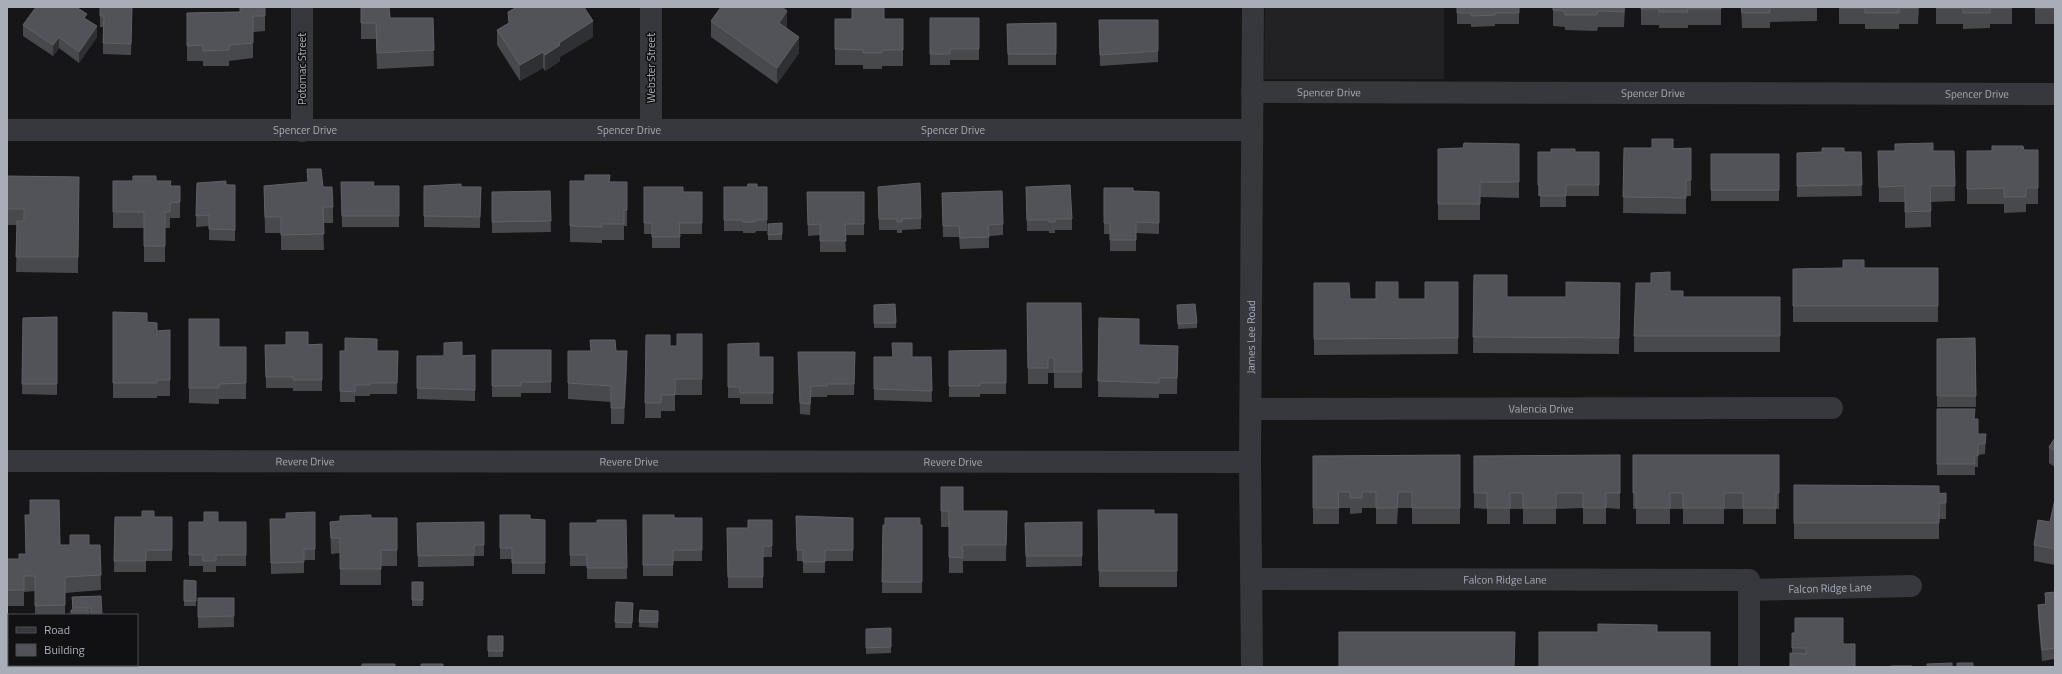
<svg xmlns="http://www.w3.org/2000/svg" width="2062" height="674" font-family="'Titillium Web',sans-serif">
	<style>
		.built { fill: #222225 }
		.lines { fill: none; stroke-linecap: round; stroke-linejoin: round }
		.minor { stroke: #37383d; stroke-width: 22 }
		.wall { fill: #47494d }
		.shaded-wall { fill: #2f3033 }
		.building { fill: #525359; stroke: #5f6168 }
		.labels { text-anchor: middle; stroke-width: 3; stroke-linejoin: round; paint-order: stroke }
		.street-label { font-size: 11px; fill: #a8adb8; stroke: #111113 }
	</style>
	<rect width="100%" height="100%" fill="#161618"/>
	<path class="built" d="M 1265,7 L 1444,7 L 1444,79 L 1264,79 Z"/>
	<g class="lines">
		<g class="minor">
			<path d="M 302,7 L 302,131"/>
			<path d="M 651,7 L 651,130"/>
			<path id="s1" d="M 1252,92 L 2055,94"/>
			<path id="s2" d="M 7,130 L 1251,130"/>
			<path id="s3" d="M 1251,409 L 1832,408"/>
			<path id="s4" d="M 7,461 L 1250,462"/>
			<path id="s5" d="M 1251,579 L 1749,580 L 1749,667"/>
			<path id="s6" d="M 1749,590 L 1911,586"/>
			<path id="s7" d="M 1252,667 L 1250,462 L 1253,7"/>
		</g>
	</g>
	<path class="wall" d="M 100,7 L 132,7 L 131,55 L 103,54 L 103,27 L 100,27 Z
		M 265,7 L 265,31 L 253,32 L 253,58 L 229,61 L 229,66 L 203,66 L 203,61 L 187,61 L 187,13 L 240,12 Z
		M 361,7 L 390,18 L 433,18 L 434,66 L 377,69 L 376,39 L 361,39 Z
		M 1457,7 L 1519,7 L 1519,24 L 1495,24 L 1495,26 L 1471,27 L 1471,24 L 1457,24 Z
		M 1553,7 L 1625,7 L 1624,27 L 1598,27 L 1597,31 L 1565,30 L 1565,27 L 1553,26 Z
		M 1641,7 L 1721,7 L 1721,25 L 1688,25 L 1688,28 L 1659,28 L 1659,25 L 1641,25 Z
		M 1741,7 L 1817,7 L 1817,21 L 1770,22 L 1770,28 L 1742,28 Z
		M 1839,7 L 1919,7 L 1918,24 L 1899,24 L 1899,29 L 1865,29 L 1865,24 L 1839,24 Z
		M 1936,7 L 2012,7 L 2012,24 L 1990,24 L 1990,28 L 1963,29 L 1963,24 L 1936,24 Z
		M 2035,7 L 2055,7 L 2055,24 L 2035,24 Z
		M 930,18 L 979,18 L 979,60 L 950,60 L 950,65 L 930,65 Z
		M 835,19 L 903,19 L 903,66 L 882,66 L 882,69 L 863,69 L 863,65 L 835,65 Z
		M 87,20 L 97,37 L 79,63 L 59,48 L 53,56 L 23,36 L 23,25 Z
		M 1099,20 L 1158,20 L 1158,62 L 1100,66 Z
		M 711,21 L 787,27 L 786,28 L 799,53 L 777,84 L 711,37 Z
		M 1056,23 L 1056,65 L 1008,65 L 1007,24 Z
		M 497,30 L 593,37 L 560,57 L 560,61 L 545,71 L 543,68 L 520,81 L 497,45 Z
		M 1519,144 L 1519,198 L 1480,197 L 1480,220 L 1438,220 L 1438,149 L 1463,148 Z
		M 1624,148 L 1691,148 L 1691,196 L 1686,196 L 1686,214 L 1623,213 Z
		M 2038,150 L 2038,204 L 2026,204 L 2026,212 L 2004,213 L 2004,204 L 1967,204 L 1967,151 Z
		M 1878,151 L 1954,151 L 1955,201 L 1931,202 L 1931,227 L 1905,228 L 1905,202 L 1879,202 Z
		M 1538,152 L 1599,152 L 1599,196 L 1566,196 L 1566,207 L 1540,207 L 1540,196 L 1538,196 Z
		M 1861,152 L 1862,196 L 1797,197 L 1797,153 Z
		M 1711,154 L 1779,154 L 1779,201 L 1711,201 Z
		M 7,176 L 79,177 L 78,273 L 16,272 L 17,225 L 7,225 Z
		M 113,181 L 156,181 L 171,186 L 180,186 L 180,218 L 170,218 L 170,228 L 165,228 L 165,262 L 144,262 L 144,228 L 113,228 Z
		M 570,181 L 627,182 L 627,226 L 624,226 L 624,240 L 602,240 L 602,243 L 570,242 Z
		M 307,182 L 323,187 L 333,207 L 333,223 L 323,223 L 324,250 L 281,250 L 281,233 L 265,233 L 264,186 Z
		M 341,182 L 374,186 L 399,186 L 399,227 L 342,227 Z
		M 197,183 L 235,185 L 235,241 L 209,240 L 209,226 L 196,227 Z
		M 424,186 L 481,187 L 480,228 L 424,227 Z
		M 644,187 L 683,192 L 702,192 L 702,234 L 680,234 L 680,248 L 652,248 L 652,234 L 644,234 Z
		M 724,187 L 767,187 L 767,231 L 756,231 L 755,233 L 743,233 L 743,231 L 724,231 Z
		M 878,187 L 921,218 L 921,229 L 902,230 L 902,233 L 897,233 L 897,230 L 879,230 Z
		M 1026,187 L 1072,219 L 1072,230 L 1055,230 L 1055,233 L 1049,233 L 1049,231 L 1027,231 Z
		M 1104,188 L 1133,191 L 1159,192 L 1159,234 L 1136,233 L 1136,251 L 1110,251 L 1110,234 L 1104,234 Z
		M 550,191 L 551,232 L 492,233 L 492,192 Z
		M 807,192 L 864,192 L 864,235 L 845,235 L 846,252 L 820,252 L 820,235 L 808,236 Z
		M 942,193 L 1003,224 L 1003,235 L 989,236 L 989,248 L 960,249 L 959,237 L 943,237 Z
		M 782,223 L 782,240 L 768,240 L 768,224 Z
		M 1938,268 L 1938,322 L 1793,322 L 1793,269 Z
		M 1474,275 L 1507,297 L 1566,297 L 1620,283 L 1619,354 L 1473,353 Z
		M 1458,282 L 1458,354 L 1314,355 L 1314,283 L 1350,299 L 1425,299 Z
		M 1670,291 L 1683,297 L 1780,297 L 1780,352 L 1634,352 L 1634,336 Z
		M 1027,303 L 1081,303 L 1082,388 L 1054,388 L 1054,373 L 1048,373 L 1048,384 L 1028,384 Z
		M 895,304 L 896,328 L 874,328 L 874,305 Z
		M 1177,305 L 1197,323 L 1197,328 L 1178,329 Z
		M 113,312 L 147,322 L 157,331 L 170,330 L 170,396 L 157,396 L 157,398 L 113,398 Z
		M 57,317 L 57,395 L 22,394 L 23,318 Z
		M 1099,318 L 1139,345 L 1178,346 L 1177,394 L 1159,394 L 1159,398 L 1098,397 Z
		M 189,319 L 219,347 L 246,347 L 246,399 L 219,399 L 219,404 L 189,403 Z
		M 702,334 L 702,395 L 675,395 L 675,411 L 661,411 L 661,418 L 645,418 L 646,335 L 670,346 L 677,346 Z
		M 1975,338 L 1976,407 L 1937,407 L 1937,339 Z
		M 322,344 L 322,391 L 293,391 L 293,388 L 266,388 L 265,345 Z
		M 728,344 L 759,357 L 773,357 L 773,404 L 740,404 L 740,398 L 728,398 Z
		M 492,350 L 551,350 L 551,393 L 521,393 L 521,397 L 492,397 Z
		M 1006,350 L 1006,394 L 980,394 L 980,397 L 949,397 L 949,351 Z
		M 340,351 L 398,351 L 397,394 L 370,394 L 370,396 L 355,396 L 355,402 L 340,402 Z
		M 568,351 L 616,351 L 627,367 L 624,424 L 611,424 L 611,402 L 568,399 Z
		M 798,352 L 855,352 L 854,395 L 827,395 L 827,397 L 811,397 L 810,415 L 800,414 Z
		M 475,355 L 475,401 L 417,399 L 417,356 Z
		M 874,357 L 931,357 L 932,402 L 874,400 Z
		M 1937,409 L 1975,419 L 1978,434 L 1986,434 L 1985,454 L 1978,455 L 1978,467 L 1975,467 L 1975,475 L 1937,475 Z
		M 2055,438 L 2055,467 L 2049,463 L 2049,447 Z
		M 1460,455 L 1460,524 L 1412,524 L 1412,508 L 1398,508 L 1397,524 L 1376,524 L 1376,508 L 1362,508 L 1362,513 L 1350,514 L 1350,508 L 1339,508 L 1339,524 L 1313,524 L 1313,456 Z
		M 1620,455 L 1620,509 L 1606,508 L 1606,524 L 1583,524 L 1583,508 L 1556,509 L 1556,524 L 1523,524 L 1523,509 L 1510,509 L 1510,524 L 1487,524 L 1487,509 L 1474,508 L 1474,456 Z
		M 1633,455 L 1779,455 L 1779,509 L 1776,509 L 1776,524 L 1743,524 L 1743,509 L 1724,509 L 1724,524 L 1683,524 L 1683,509 L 1670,509 L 1670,524 L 1636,524 L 1636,509 L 1633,509 Z
		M 1794,485 L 1946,493 L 1946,519 L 1939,519 L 1939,539 L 1794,539 Z
		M 941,487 L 963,511 L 1007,511 L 1006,561 L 963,561 L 963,573 L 949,573 L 949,527 L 941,527 Z
		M 2055,499 L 2055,565 L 2034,561 L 2034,545 L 2050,522 Z
		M 1098,510 L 1154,514 L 1177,514 L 1177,587 L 1099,587 Z
		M 315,512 L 315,560 L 304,560 L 304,573 L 271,574 L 270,519 L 286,519 Z
		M 500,515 L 530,519 L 545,520 L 545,574 L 512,574 L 512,559 L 500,559 Z
		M 643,515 L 674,518 L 702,518 L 702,561 L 673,561 L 673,576 L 643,576 Z
		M 796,516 L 853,518 L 853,561 L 825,561 L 825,573 L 803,573 L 803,561 L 797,561 Z
		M 115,517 L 172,517 L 172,561 L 146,561 L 146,572 L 114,572 Z
		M 371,518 L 397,518 L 397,566 L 381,566 L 381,585 L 340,585 L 340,553 L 331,554 L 330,522 L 340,521 Z
		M 626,520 L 627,579 L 587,579 L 587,566 L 570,566 L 570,523 L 597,523 Z
		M 772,520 L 772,557 L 763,557 L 763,588 L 728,588 L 727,528 L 748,528 Z
		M 189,522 L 246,522 L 246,566 L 216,566 L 216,572 L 203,572 L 203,566 L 189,566 Z
		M 484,522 L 484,556 L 474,556 L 474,566 L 418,567 L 417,523 Z
		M 1082,522 L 1082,566 L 1026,567 L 1025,523 Z
		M 883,525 L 922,525 L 922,593 L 882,593 Z
		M 60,545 L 100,545 L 101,590 L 65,593 L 65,615 L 35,615 L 35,591 L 24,592 L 24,606 L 7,606 L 7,559 L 19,559 L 26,554 Z
		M 184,580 L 196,581 L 196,606 L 184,606 Z
		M 412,582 L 423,582 L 423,606 L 412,606 Z
		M 2055,592 L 2055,659 L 2042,661 L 2038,616 L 2038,605 L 2045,604 L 2045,593 Z
		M 101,596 L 91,613 L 88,614 L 72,610 L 72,597 Z
		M 198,598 L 234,598 L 234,627 L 198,628 Z
		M 616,602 L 633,603 L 632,628 L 615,628 Z
		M 640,610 L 658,611 L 658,628 L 639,627 Z
		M 891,628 L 891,653 L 866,654 L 866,629 Z
		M 1792,633 L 1843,644 L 1855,667 L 1790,667 L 1790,653 L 1792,653 Z
		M 488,636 L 503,636 L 503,657 L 488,657 Z"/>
	<path class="shaded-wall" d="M 787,11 L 787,27 L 779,39 L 779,23 Z
		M 593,21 L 593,37 L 560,57 L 560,61 L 545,71 L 545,55 L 559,43 Z
		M 97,26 L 97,37 L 79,63 L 79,52 Z
		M 59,37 L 59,48 L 53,56 L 53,45 Z
		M 799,37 L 799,53 L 777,84 L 777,68 Z
		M 543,52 L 543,68 L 520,81 L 520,65 Z
		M 627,351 L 627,367 L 624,424 L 624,408 Z"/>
	<path class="building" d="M 36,7 L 76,7 L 87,14 L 84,18 L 97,26 L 79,52 L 59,37 L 53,45 L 23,25 Z
		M 100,7 L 132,7 L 131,44 L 103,43 L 104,16 L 100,16 Z
		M 240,7 L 265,7 L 265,16 L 253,16 L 253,43 L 229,45 L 229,50 L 203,51 L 203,45 L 187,46 L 187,13 L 240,12 Z
		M 361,7 L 389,7 L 390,18 L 433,18 L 434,50 L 377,53 L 376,23 L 361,23 Z
		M 517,7 L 584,7 L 593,21 L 559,43 L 560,45 L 545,55 L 543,52 L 520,65 L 497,30 L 509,23 L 508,12 Z
		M 721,7 L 782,7 L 787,11 L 779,23 L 799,37 L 777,68 L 711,21 Z
		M 852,7 L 884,7 L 884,19 L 903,19 L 903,50 L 882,50 L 882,53 L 863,53 L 863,50 L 835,49 L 835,19 L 852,19 Z
		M 1457,7 L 1519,7 L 1519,13 L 1495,13 L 1495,15 L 1471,16 L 1471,13 L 1457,13 Z
		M 1553,7 L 1624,7 L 1624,12 L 1598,11 L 1597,15 L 1565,15 L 1565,11 L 1553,10 Z
		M 1641,7 L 1721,7 L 1721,9 L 1687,9 L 1688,12 L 1659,12 L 1659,9 L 1641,9 Z
		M 1741,7 L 1770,7 L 1770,13 L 1742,13 Z
		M 1839,7 L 1918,7 L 1918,8 L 1899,8 L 1899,13 L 1865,13 L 1865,8 L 1839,8 Z
		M 1936,7 L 2012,7 L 2012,8 L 1990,8 L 1990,13 L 1963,13 L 1963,8 L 1936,8 Z
		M 2035,7 L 2055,7 L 2055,8 L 2035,8 Z
		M 930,18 L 979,18 L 979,49 L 950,49 L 950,54 L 930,54 Z
		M 1099,20 L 1158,20 L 1158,51 L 1100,55 Z
		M 1056,23 L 1056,54 L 1008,54 L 1007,24 Z
		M 1652,139 L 1673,139 L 1673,149 L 1691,148 L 1691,180 L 1686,180 L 1686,198 L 1623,197 L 1624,148 L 1652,148 Z
		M 1464,143 L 1519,144 L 1519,182 L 1480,182 L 1480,204 L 1438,204 L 1438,149 L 1463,148 Z
		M 1933,143 L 1933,151 L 1954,151 L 1955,186 L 1930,186 L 1931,211 L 1905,212 L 1905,186 L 1879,187 L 1878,151 L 1895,151 L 1895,144 Z
		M 1992,146 L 2023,146 L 2024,150 L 2038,150 L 2038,188 L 2026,188 L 2026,197 L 2004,197 L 2004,188 L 1967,189 L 1967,151 L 1992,151 Z
		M 1822,148 L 1844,148 L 1844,152 L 1861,152 L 1862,185 L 1797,186 L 1797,153 L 1822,152 Z
		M 1551,149 L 1575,149 L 1575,152 L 1599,152 L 1599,185 L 1566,185 L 1566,196 L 1540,196 L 1540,185 L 1538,185 L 1538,152 L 1551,152 Z
		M 1711,154 L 1779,154 L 1779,190 L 1711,190 Z
		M 307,169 L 321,169 L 323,187 L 332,187 L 333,207 L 323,207 L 324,234 L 281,235 L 281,217 L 265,217 L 264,186 L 308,182 Z
		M 585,175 L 610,175 L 609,182 L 627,182 L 627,210 L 624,210 L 624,224 L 602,224 L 602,227 L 570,226 L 570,181 L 585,181 Z
		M 7,176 L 79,177 L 78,257 L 16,257 L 17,221 L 24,221 L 24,209 L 7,209 Z
		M 133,176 L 156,176 L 156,181 L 171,181 L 170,186 L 180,186 L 180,202 L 170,203 L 170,212 L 165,212 L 165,246 L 144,246 L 144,212 L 113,212 L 113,181 L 133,181 Z
		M 226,181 L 226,185 L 235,185 L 235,230 L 209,229 L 209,215 L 196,216 L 197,183 Z
		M 341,182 L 374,182 L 373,186 L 399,186 L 399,216 L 342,216 Z
		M 920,183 L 921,218 L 902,219 L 902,222 L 897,222 L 897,219 L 879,219 L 878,187 Z
		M 461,184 L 461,187 L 481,187 L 480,217 L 424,216 L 424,186 Z
		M 748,184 L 757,184 L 757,187 L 767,187 L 767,220 L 756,220 L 755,222 L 743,222 L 743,220 L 724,220 L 724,187 L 747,187 Z
		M 1070,185 L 1072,219 L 1055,219 L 1055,222 L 1049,222 L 1049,220 L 1027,220 L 1026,187 Z
		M 644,187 L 683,187 L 683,192 L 702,192 L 702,223 L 679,223 L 680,237 L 652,237 L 652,223 L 644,223 Z
		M 1104,188 L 1133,188 L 1133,191 L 1159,192 L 1159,223 L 1136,222 L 1136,240 L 1110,240 L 1110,223 L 1104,223 Z
		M 550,191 L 551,221 L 492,222 L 492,192 Z
		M 1002,191 L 1003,224 L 988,225 L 989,237 L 960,238 L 959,226 L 943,226 L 942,193 Z
		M 807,192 L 864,192 L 864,224 L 845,224 L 846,241 L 820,241 L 820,224 L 808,225 Z
		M 782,223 L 782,234 L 768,235 L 768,224 Z
		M 1843,260 L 1864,260 L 1864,268 L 1938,268 L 1938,306 L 1793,306 L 1793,269 L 1843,268 Z
		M 1670,272 L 1670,291 L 1683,291 L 1683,297 L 1780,297 L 1780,336 L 1634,336 L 1636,283 L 1651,283 L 1651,273 Z
		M 1474,275 L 1507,275 L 1507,297 L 1566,297 L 1566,282 L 1620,283 L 1619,338 L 1473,337 Z
		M 1376,282 L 1398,282 L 1398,299 L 1425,299 L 1425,282 L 1458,282 L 1458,338 L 1314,339 L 1314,283 L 1349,283 L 1350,299 L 1376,299 Z
		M 1027,303 L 1081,303 L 1082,372 L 1054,372 L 1054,358 L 1048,358 L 1048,368 L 1028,368 Z
		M 895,304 L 896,323 L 874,323 L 874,305 Z
		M 1195,304 L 1197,323 L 1178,324 L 1177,305 Z
		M 113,312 L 147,313 L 147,322 L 157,323 L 157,331 L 170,330 L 170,380 L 157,380 L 157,383 L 113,383 Z
		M 57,317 L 57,384 L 22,384 L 23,318 Z
		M 1099,318 L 1139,319 L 1139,345 L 1178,346 L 1177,378 L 1159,378 L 1159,383 L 1098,381 Z
		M 189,319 L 219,319 L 219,347 L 246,347 L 246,383 L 219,384 L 219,388 L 189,388 Z
		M 286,332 L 308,332 L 308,345 L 322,344 L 322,380 L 293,380 L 293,377 L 266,377 L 265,345 L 286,345 Z
		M 677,334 L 702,334 L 702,379 L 675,379 L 675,395 L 661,395 L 661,403 L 645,403 L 646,335 L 670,335 L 670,346 L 677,346 Z
		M 345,338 L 377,339 L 377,351 L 398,351 L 397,383 L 370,383 L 370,385 L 355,385 L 355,392 L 340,391 L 340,351 L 345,351 Z
		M 1975,338 L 1976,396 L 1937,396 L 1937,339 Z
		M 590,340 L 615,340 L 616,351 L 627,351 L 624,408 L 611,408 L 611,386 L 568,383 L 568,351 L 591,351 Z
		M 462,342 L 462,356 L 475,355 L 475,390 L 417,388 L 417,356 L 444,356 L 444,343 Z
		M 759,343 L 759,357 L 773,357 L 773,393 L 740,393 L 740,387 L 728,387 L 728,344 Z
		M 892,343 L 912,343 L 912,357 L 931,357 L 932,391 L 874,389 L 874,357 L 893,357 Z
		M 492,350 L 551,350 L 551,382 L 521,382 L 521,386 L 492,386 Z
		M 1006,350 L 1006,383 L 980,383 L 980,386 L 949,386 L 949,351 Z
		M 798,352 L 855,352 L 854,384 L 827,384 L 827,386 L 811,386 L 810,404 L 800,403 Z
		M 1937,409 L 1975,409 L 1974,419 L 1978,419 L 1978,434 L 1986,434 L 1985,444 L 1978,444 L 1978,456 L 1974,456 L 1975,464 L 1937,464 Z
		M 2055,438 L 2055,451 L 2049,447 Z
		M 1460,455 L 1460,508 L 1412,508 L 1412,492 L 1398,492 L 1397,508 L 1376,508 L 1376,492 L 1362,492 L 1362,498 L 1350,498 L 1350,492 L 1338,492 L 1339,508 L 1313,508 L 1313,456 Z
		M 1620,455 L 1620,493 L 1606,493 L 1606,508 L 1583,508 L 1583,493 L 1556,493 L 1556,508 L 1523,508 L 1523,493 L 1510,493 L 1510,508 L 1487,508 L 1487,493 L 1474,493 L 1474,456 Z
		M 1633,455 L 1779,455 L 1779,493 L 1776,493 L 1776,508 L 1743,508 L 1743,493 L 1724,493 L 1724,508 L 1683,508 L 1683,493 L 1670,493 L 1670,508 L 1636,508 L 1636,493 L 1633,493 Z
		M 1794,485 L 1939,486 L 1939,494 L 1946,493 L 1946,503 L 1939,503 L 1939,523 L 1794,523 Z
		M 941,487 L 963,487 L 963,511 L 1007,511 L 1006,545 L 962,545 L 963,558 L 949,557 L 949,511 L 941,511 Z
		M 2055,499 L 2055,549 L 2034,545 L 2038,520 L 2050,522 Z
		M 30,500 L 59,500 L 60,545 L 70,545 L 70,535 L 89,535 L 89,545 L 100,545 L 101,575 L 65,577 L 65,605 L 35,606 L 35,576 L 24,576 L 24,590 L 7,590 L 7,559 L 19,559 L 19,554 L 26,554 L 25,515 L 30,515 Z
		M 1098,510 L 1154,510 L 1154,514 L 1177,514 L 1177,571 L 1099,571 Z
		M 142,511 L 154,511 L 154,517 L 172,517 L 172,550 L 146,550 L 146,561 L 114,561 L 115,517 L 142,517 Z
		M 204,512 L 218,512 L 218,522 L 246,522 L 246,555 L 216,555 L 216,561 L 203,561 L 203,555 L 189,555 L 189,522 L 204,522 Z
		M 315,512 L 315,549 L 304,549 L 304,562 L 271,563 L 270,519 L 286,519 L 286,513 Z
		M 371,515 L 371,518 L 397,518 L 397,550 L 381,550 L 381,569 L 340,569 L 340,538 L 331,538 L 330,522 L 340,521 L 340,516 Z
		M 500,515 L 530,515 L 530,519 L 545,520 L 545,563 L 512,563 L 512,548 L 500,548 Z
		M 643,515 L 674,515 L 674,518 L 702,518 L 702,550 L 673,550 L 673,565 L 643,565 Z
		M 796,516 L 853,518 L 853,550 L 825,550 L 825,562 L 803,562 L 803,550 L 797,550 Z
		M 885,518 L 920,518 L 920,525 L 922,525 L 922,582 L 882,582 L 883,525 L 885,525 Z
		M 597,520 L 626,520 L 627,568 L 587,568 L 587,555 L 570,555 L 570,523 L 597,523 Z
		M 748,520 L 772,520 L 772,546 L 763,546 L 763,577 L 728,577 L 727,528 L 748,528 Z
		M 484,522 L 484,545 L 474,545 L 474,555 L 418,556 L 417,523 Z
		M 1082,522 L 1082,556 L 1026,556 L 1025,523 Z
		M 184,580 L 196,581 L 196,601 L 184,601 Z
		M 412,582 L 423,582 L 423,600 L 412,600 Z
		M 2055,592 L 2055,648 L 2042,650 L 2038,605 L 2046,604 L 2045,593 Z
		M 101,596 L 102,615 L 91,615 L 91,608 L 73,608 L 72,597 Z
		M 198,598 L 234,598 L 234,616 L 198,617 Z
		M 616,602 L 633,603 L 632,623 L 615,622 Z
		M 71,610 L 88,610 L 88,615 L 71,615 Z
		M 640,610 L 658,611 L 658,622 L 639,622 Z
		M 1795,618 L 1843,618 L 1843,644 L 1855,644 L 1855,667 L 1795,667 L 1795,666 L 1790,666 L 1790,653 L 1806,654 L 1806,648 L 1792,648 L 1792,633 L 1795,633 Z
		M 1598,624 L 1657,625 L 1657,632 L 1710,632 L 1710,667 L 1539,667 L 1539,632 L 1598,632 Z
		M 891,628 L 891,647 L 866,648 L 866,629 Z
		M 1339,632 L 1515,632 L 1514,667 L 1339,667 Z
		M 488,636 L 503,636 L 503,651 L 488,651 Z
		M 1952,663 L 1952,667 L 1923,667 L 1927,667 L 1927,664 Z
		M 1957,663 L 1973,663 L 1973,667 L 1957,667 Z
		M 362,664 L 395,664 L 395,667 L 362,667 Z
		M 421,664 L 443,664 L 443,667 L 421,667 Z
		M 26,665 L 58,665 L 58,667 L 26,667 Z
		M 1891,666 L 1912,666 L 1912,667 L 1891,667 Z"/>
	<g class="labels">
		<g class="street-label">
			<text transform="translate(651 68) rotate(-90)" y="4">Webster Street</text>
			<text transform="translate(302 69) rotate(-90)" y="4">Potomac Street</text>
			<text dy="4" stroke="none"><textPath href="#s1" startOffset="77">Spencer Drive</textPath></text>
			<text dy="4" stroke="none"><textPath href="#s1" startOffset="401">Spencer Drive</textPath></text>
			<text dy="4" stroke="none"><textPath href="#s1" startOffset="725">Spencer Drive</textPath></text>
			<text dy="4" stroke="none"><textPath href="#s2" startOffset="622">Spencer Drive</textPath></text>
			<text dy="4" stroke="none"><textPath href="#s2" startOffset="946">Spencer Drive</textPath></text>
			<text dy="4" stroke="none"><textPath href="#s2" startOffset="298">Spencer Drive</textPath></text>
			<text dy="4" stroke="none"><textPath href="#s7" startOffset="330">James Lee Road</textPath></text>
			<text dy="4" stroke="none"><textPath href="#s3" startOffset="290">Valencia Drive</textPath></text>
			<text dy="4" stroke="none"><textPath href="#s4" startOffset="298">Revere Drive</textPath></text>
			<text dy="4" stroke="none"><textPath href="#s4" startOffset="622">Revere Drive</textPath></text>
			<text dy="4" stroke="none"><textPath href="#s4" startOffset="946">Revere Drive</textPath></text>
			<text dy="4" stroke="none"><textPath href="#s5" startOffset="254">Falcon Ridge Lane</textPath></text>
			<text dy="4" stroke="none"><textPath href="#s6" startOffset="81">Falcon Ridge Lane</textPath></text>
		</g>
	</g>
	<rect width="2062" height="674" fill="none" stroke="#a8adb8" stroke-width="16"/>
	<rect x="8" y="614" width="130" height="52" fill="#111113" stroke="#4d4f55"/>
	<rect x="16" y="627" width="20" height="6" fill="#37383d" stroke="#4d4f55"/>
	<text x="44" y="634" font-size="12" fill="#a8adb8">Road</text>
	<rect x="16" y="644" width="20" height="12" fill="#525359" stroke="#4d4f55"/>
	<text x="44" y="654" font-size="12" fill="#a8adb8">Building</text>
</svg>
